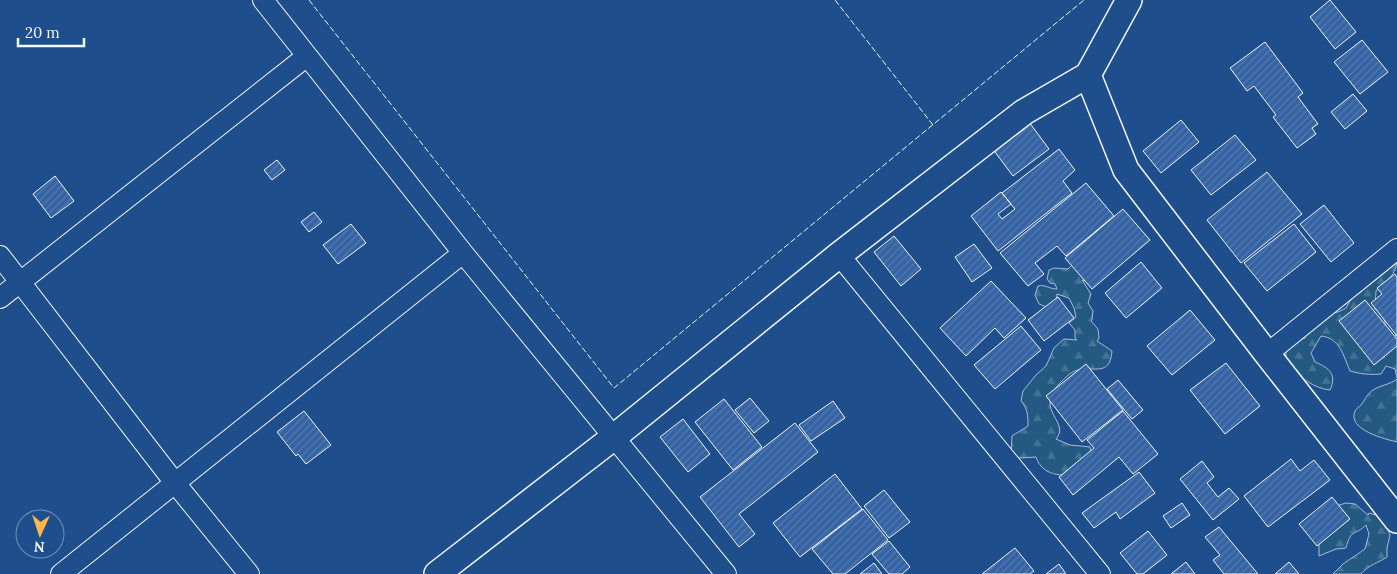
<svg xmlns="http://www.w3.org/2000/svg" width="1397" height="574" font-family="Lora,serif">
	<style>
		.forest { fill: url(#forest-firs); stroke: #a8bbd7 }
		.building { fill: url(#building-hatch); stroke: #f2f6ff }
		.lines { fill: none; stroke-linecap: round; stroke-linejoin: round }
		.minor-casing { stroke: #f2f6ff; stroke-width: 22 }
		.tertiary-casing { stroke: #f2f6ff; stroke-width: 28 }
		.minor { stroke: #1f4e8c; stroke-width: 20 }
		.tertiary { stroke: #1f4e8c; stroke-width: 25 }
		.fence { stroke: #f2f6ff; stroke-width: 1; stroke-dasharray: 6 2.5; stroke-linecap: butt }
	</style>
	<defs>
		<pattern id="forest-firs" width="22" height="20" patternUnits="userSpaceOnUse" patternTransform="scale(1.25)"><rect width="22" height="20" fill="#245a82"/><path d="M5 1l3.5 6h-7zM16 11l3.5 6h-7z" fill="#447295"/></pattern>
		<pattern id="building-hatch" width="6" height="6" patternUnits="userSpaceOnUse" patternTransform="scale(1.25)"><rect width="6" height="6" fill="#3563a3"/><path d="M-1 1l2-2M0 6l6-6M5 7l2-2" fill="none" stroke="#537ab1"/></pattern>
	</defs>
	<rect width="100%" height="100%" fill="#1f4e8c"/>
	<path class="forest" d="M 1082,255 L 1085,281 L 1082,280 L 1091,294 L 1088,303 L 1093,311 L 1092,320 L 1091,321 L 1098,329 L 1099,338 L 1097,341 L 1112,351 C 1110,377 1094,366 1078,370 C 1070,372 1065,378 1059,384 C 1034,411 1071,422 1056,439 L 1070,445 L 1090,447 L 1092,462 L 1080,476 C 1061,475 1043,477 1036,457 L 1020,458 L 1011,454 L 1012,436 L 1028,426 C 1028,416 1028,409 1021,401 L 1023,391 L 1036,375 L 1046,366 L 1054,348 L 1064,339 L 1077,340 L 1075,338 L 1075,330 L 1069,323 L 1076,317 L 1074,308 L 1069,298 L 1057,294 L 1056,303 L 1049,308 L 1039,304 L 1035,295 L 1038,286 C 1045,284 1049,289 1057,289 L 1055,284 L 1050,283 L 1047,279 L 1049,270 L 1054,268 L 1068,269 Z
		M 1397,260 C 1397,274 1386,282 1376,291 L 1375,309 L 1383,314 L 1385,323 L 1385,333 L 1391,340 L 1397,334 L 1397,378 L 1395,369 L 1386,366 L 1381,374 C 1370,375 1361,374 1350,371 C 1343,355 1340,338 1321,336 L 1311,353 L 1315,362 C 1330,368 1337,375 1330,390 C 1316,389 1295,376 1288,363 C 1285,357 1286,350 1287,344 L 1305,338 L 1308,329 L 1320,315 L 1338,312 L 1346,308 L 1359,284 Z
		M 1397,379 L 1397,442 C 1385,439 1347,430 1355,411 C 1356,409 1359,407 1361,405 C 1365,400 1367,394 1373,390 C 1381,385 1389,385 1397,379 Z
		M 1346,503 L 1355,504 L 1368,515 L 1369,513 L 1383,517 L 1390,535 L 1387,548 L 1387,557 C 1378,563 1368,565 1361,574 L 1333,574 L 1343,564 L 1365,549 L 1369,534 L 1366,525 C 1355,536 1351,528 1346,548 L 1336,549 L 1319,556 L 1319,538 L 1336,506 Z"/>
	<path class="building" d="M 1330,0 L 1356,32 L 1335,49 L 1310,17 Z
		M 1362,40 L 1388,72 L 1360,94 L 1334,62 Z
		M 1265,42 L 1303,93 L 1298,97 L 1318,124 L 1312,128 L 1316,134 L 1297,148 L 1273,117 L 1276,115 L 1254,86 L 1247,91 L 1230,68 Z
		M 1353,94 L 1367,111 L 1345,129 L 1331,112 Z
		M 1181,120 L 1199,142 L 1161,173 L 1143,151 Z
		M 1029,122 L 1049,149 L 1013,176 L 992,148 Z
		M 1235,135 L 1256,160 L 1211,195 L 1191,170 Z
		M 1059,149 L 1075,170 L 1063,181 L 1072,193 L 998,251 L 971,216 L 1001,192 L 1011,204 L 998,214 L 1002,219 L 1015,209 L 1002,193 Z
		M 277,160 L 285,170 L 272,180 L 264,170 Z
		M 1267,172 L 1302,214 L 1241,263 L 1207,220 Z
		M 55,176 L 74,201 L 51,218 L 33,194 Z
		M 1086,183 L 1114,216 L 1066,256 L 1057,246 L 1035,263 L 1044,274 L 1028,286 L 1000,253 Z
		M 1324,205 L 1354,243 L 1331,262 L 1300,224 Z
		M 1123,209 L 1150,240 L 1092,289 L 1065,258 Z
		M 314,212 L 322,222 L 309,232 L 301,222 Z
		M 351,224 L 366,243 L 338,264 L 323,245 Z
		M 1294,224 L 1316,252 L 1267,291 L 1244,263 Z
		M 894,236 L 921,269 L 901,286 L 874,252 Z
		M 974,244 L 992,268 L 972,282 L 955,257 Z
		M 1141,262 L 1162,288 L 1126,318 L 1105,293 Z
		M 1395,274 L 1397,277 L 1397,336 L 1371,303 L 1382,294 L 1377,288 Z
		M 991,281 L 1026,318 L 1004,338 L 995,328 L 966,356 L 940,328 Z
		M 1058,297 L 1074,318 L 1044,341 L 1028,320 Z
		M 1365,300 L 1397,339 L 1397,346 L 1374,365 L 1339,321 Z
		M 1190,310 L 1215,340 L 1172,375 L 1147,346 Z
		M 1021,326 L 1041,350 L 995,389 L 974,365 Z
		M 1226,363 L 1260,406 L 1225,434 L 1190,390 Z
		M 1086,364 L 1123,410 L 1082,442 L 1046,396 Z
		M 1118,380 L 1143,410 L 1132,419 L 1107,389 Z
		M 750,398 L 769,421 L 754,433 L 735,410 Z
		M 724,399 L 762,447 L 733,470 L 695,422 Z
		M 833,401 L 845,418 L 811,441 L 799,425 Z
		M 304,411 L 331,445 L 306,464 L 298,454 L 296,456 L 277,432 Z
		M 1123,411 L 1158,454 L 1133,474 L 1119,457 L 1073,495 L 1059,477 L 1094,448 L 1087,440 Z
		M 683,419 L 710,454 L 688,472 L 660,437 Z
		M 795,423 L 818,452 L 739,514 L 755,534 L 739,547 L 700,497 Z
		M 1291,459 L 1300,471 L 1314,460 L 1330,480 L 1268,527 L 1244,496 Z
		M 1202,461 L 1214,477 L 1207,483 L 1218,497 L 1229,488 L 1239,499 L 1213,520 L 1180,479 Z
		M 1139,472 L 1155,493 L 1120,519 L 1116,512 L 1094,528 L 1082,513 Z
		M 835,474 L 862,509 L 800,557 L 773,523 Z
		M 884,490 L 910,522 L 889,538 L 864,506 Z
		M 1332,497 L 1350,519 L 1317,546 L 1299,524 Z
		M 1182,503 L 1190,515 L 1171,528 L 1163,516 Z
		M 863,509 L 888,540 L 845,574 L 833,574 L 812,549 Z
		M 1219,527 L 1258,574 L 1224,574 L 1213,560 L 1220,555 L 1205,537 Z
		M 1148,531 L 1167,555 L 1143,574 L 1137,574 L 1120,553 Z
		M 889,541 L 910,567 L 902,574 L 889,574 L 872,554 Z
		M 1015,548 L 1034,571 L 1030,574 L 982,574 Z
		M 1186,562 L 1195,574 L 1171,574 Z
		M 1289,562 L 1299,574 L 1275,574 Z
		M 874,563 L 882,574 L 860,574 Z
		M 1059,564 L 1066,574 L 1046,574 Z"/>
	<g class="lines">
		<g class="minor-casing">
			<path id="minor" d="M 263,0 L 463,253 L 726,574
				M 839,255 L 1100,574
				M 0,256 L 175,483 L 249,574
				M 0,298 L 307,56
				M 1267,354 L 1397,249
				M 61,574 L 463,253"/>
		</g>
		<g class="tertiary-casing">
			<path id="tertiary" d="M 1088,75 L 1126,170 L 1267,354 L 1397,520
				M 437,574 L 614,437 L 839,255 L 1024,112 L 1088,75 L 1129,0"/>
		</g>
		<use href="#minor" class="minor"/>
		<use href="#tertiary" class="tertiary"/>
		<path class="fence" d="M 309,0 L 614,388 L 1084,0
			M 835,0 L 933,125"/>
	</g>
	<g transform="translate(40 534) rotate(183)"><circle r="24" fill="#1f4e8c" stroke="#7391ba"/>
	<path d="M0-4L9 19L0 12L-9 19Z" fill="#ffb74d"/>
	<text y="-8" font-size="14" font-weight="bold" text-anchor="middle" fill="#f2f6ff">N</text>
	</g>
	<path d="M18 38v8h66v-8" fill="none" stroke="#f2f6ff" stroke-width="2.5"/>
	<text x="25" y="38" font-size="15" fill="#f2f6ff" stroke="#1f4e8c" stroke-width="4" paint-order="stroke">20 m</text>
</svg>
